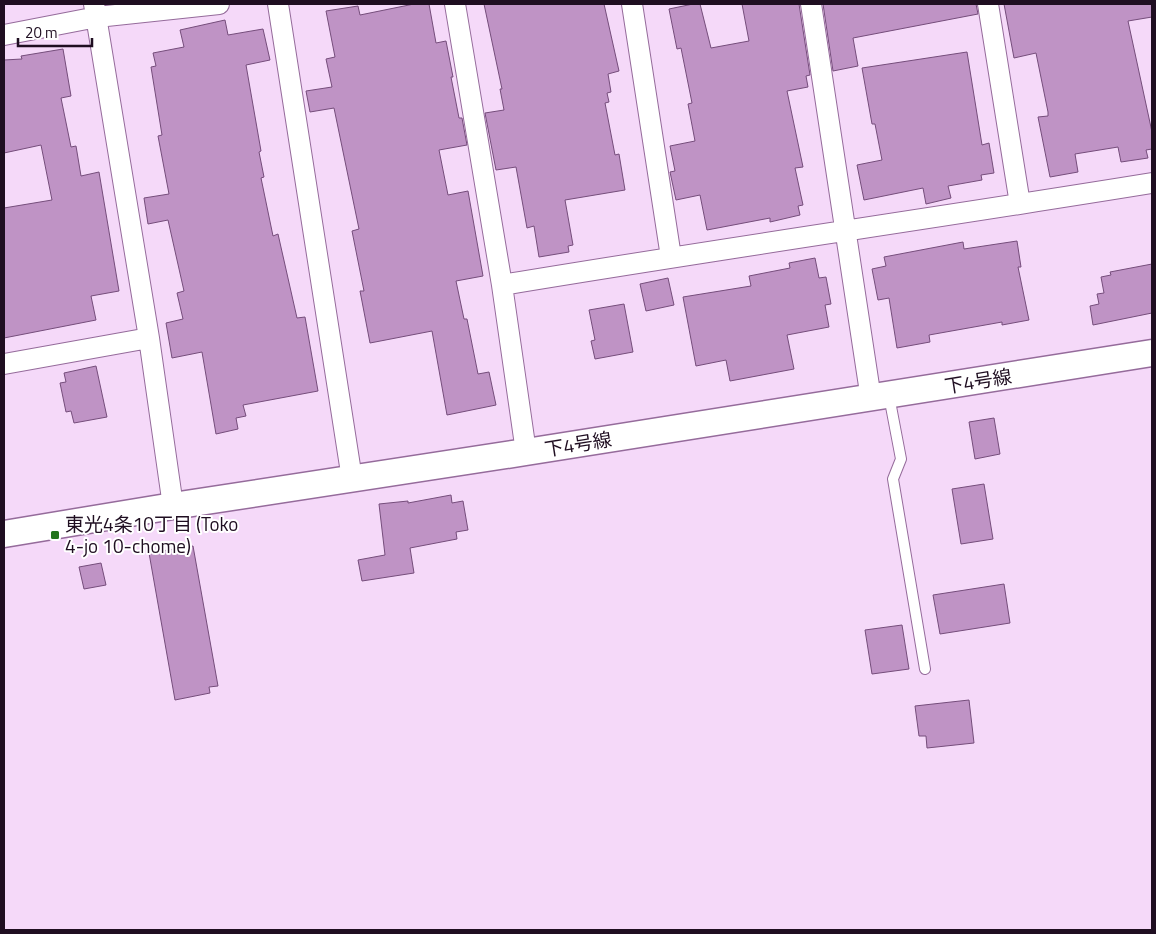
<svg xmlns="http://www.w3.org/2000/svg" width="1156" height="934" font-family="'Titillium Web','Noto Sans JP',sans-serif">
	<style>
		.building { fill: #bf93c5; stroke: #754d7b }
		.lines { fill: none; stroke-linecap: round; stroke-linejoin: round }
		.service-casing { stroke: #956b9b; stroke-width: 12 }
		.minor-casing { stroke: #956b9b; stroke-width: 22 }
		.tertiary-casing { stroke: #956b9b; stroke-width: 29 }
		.service { stroke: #fff; stroke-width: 10 }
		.minor { stroke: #fff; stroke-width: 20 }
		.tertiary { stroke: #fff; stroke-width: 26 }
		.poi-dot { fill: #22741c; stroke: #fff; stroke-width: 2 }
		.labels { text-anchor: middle; stroke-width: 4; stroke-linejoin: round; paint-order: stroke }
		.street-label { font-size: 19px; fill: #1f0e21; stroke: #fff }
		.poi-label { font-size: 19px; fill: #1f0e21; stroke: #fff; text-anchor: start }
	</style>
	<rect width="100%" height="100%" fill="#f5d9f9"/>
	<path class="building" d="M 414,4 L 429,4 L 436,43 L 446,41 L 453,77 L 451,77 L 459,118 L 462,118 L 467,145 L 439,150 L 448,195 L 468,191 L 483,276 L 456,281 L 464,319 L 467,319 L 478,374 L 489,372 L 496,405 L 447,415 L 432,331 L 370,343 L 360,291 L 364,291 L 352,231 L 359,229 L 334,108 L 310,112 L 306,91 L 332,87 L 326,59 L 335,57 L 326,11 L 358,6 L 360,15 Z
		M 484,4 L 604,4 L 619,71 L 608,74 L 611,92 L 607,93 L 609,102 L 605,103 L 615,155 L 619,154 L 625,190 L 565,200 L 573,245 L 568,246 L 569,252 L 539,257 L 534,226 L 527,228 L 516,167 L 496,170 L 485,113 L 504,110 L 500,89 L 502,89 Z
		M 693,4 L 700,4 L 711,48 L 749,41 L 742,4 L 799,4 L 810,75 L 806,76 L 808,87 L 787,91 L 803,167 L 795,168 L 803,205 L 798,206 L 800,215 L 770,222 L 770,218 L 707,230 L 700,195 L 676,200 L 670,172 L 675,171 L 670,146 L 695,141 L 688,104 L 692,103 L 681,48 L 677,49 L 669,9 Z
		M 823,4 L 976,4 L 978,14 L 853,38 L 858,66 L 833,71 Z
		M 1004,4 L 1152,4 L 1152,17 L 1128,21 L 1152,132 L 1152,149 L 1146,150 L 1148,158 L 1121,162 L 1118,147 L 1075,154 L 1078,172 L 1050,177 L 1038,117 L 1048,116 L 1048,112 L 1036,53 L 1014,58 Z
		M 225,20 L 228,35 L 263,29 L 270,60 L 246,65 L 261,151 L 259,152 L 264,177 L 261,178 L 273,236 L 278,234 L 297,318 L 305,317 L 318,391 L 243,405 L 246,416 L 236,418 L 238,429 L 216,434 L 202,352 L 172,358 L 166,323 L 183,319 L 177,293 L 184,291 L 168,220 L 148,224 L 144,198 L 169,194 L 158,136 L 162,135 L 151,67 L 156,66 L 153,53 L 184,47 L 180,30 Z
		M 63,49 L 71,96 L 61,98 L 71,147 L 76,146 L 81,176 L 99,172 L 119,291 L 91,296 L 96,320 L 4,338 L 4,208 L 52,200 L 41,145 L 4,153 L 4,60 L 22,59 L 21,56 Z
		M 967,52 L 982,145 L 989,143 L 994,173 L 981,175 L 982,180 L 948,186 L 951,198 L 926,204 L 923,188 L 864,200 L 857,165 L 882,160 L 875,124 L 872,124 L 862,68 Z
		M 1017,241 L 1021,267 L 1018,267 L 1029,320 L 1002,325 L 1002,322 L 929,335 L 930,342 L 897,348 L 889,298 L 878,300 L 872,269 L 886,266 L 884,257 L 963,242 L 964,249 Z
		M 815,258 L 819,278 L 826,277 L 831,304 L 825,305 L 829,327 L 787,335 L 794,369 L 730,381 L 726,360 L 696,366 L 683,297 L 751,286 L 749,276 L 790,268 L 789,263 Z
		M 1152,264 L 1152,313 L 1093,325 L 1090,306 L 1099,304 L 1097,294 L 1104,293 L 1101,277 L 1111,275 L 1110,272 Z
		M 668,278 L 674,305 L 646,311 L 640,284 Z
		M 624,304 L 633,352 L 595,359 L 591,341 L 595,340 L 589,310 Z
		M 96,366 L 107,417 L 74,423 L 71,411 L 66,412 L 60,383 L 66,382 L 64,373 Z
		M 994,418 L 1000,454 L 975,459 L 969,422 Z
		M 984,484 L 993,539 L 961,544 L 952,489 Z
		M 451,495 L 452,503 L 463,501 L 468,530 L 456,532 L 457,539 L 410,548 L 414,573 L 362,581 L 358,560 L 385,555 L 379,504 L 408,501 L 408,503 Z
		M 193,546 L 218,686 L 209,687 L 210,693 L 175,700 L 149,553 Z
		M 101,563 L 106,585 L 84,589 L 79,567 Z
		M 1004,584 L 1010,623 L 940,634 L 933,595 Z
		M 902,625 L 909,669 L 872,674 L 865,630 Z
		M 969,700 L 974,743 L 927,748 L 926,736 L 919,736 L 915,706 Z"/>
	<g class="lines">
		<g class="service-casing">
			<path id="service" d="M 889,396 L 901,459 L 893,479 L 925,669"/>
		</g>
		<g class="minor-casing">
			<path id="minor" d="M 94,4 L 149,338 L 173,506
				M 278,4 L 352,479
				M 455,4 L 502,285 L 526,452
				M 632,4 L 671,257
				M 811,4 L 871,399
				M 988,4 L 1020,204
				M 4,35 L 97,17 L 219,4
				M 502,285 C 718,249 936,218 1152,183
				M 4,364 L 149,338"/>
		</g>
		<g class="tertiary-casing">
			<path id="tertiary" d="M 4,534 L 173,506 L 526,452 L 1152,353"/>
		</g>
		<use href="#service" class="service"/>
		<use href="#minor" class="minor"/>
		<use href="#tertiary" class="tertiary"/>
	</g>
	<rect class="poi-dot" x="50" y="530" width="10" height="10" rx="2.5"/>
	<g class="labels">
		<g class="street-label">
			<text transform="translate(978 381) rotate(-9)" y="7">下4号線</text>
			<text transform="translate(578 444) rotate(-9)" y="7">下4号線</text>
		</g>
		<g class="poi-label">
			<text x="65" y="531">東光4条10丁目 (Toko<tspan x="65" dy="22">4-jo 10-chome)</tspan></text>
		</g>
	</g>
	<rect width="1156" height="934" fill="none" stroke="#1f0e21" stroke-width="10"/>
	<path d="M18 38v8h74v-8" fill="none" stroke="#1f0e21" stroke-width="2.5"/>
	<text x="25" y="38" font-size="15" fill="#1f0e21" stroke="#ffffff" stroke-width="4" paint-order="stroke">20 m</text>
</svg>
